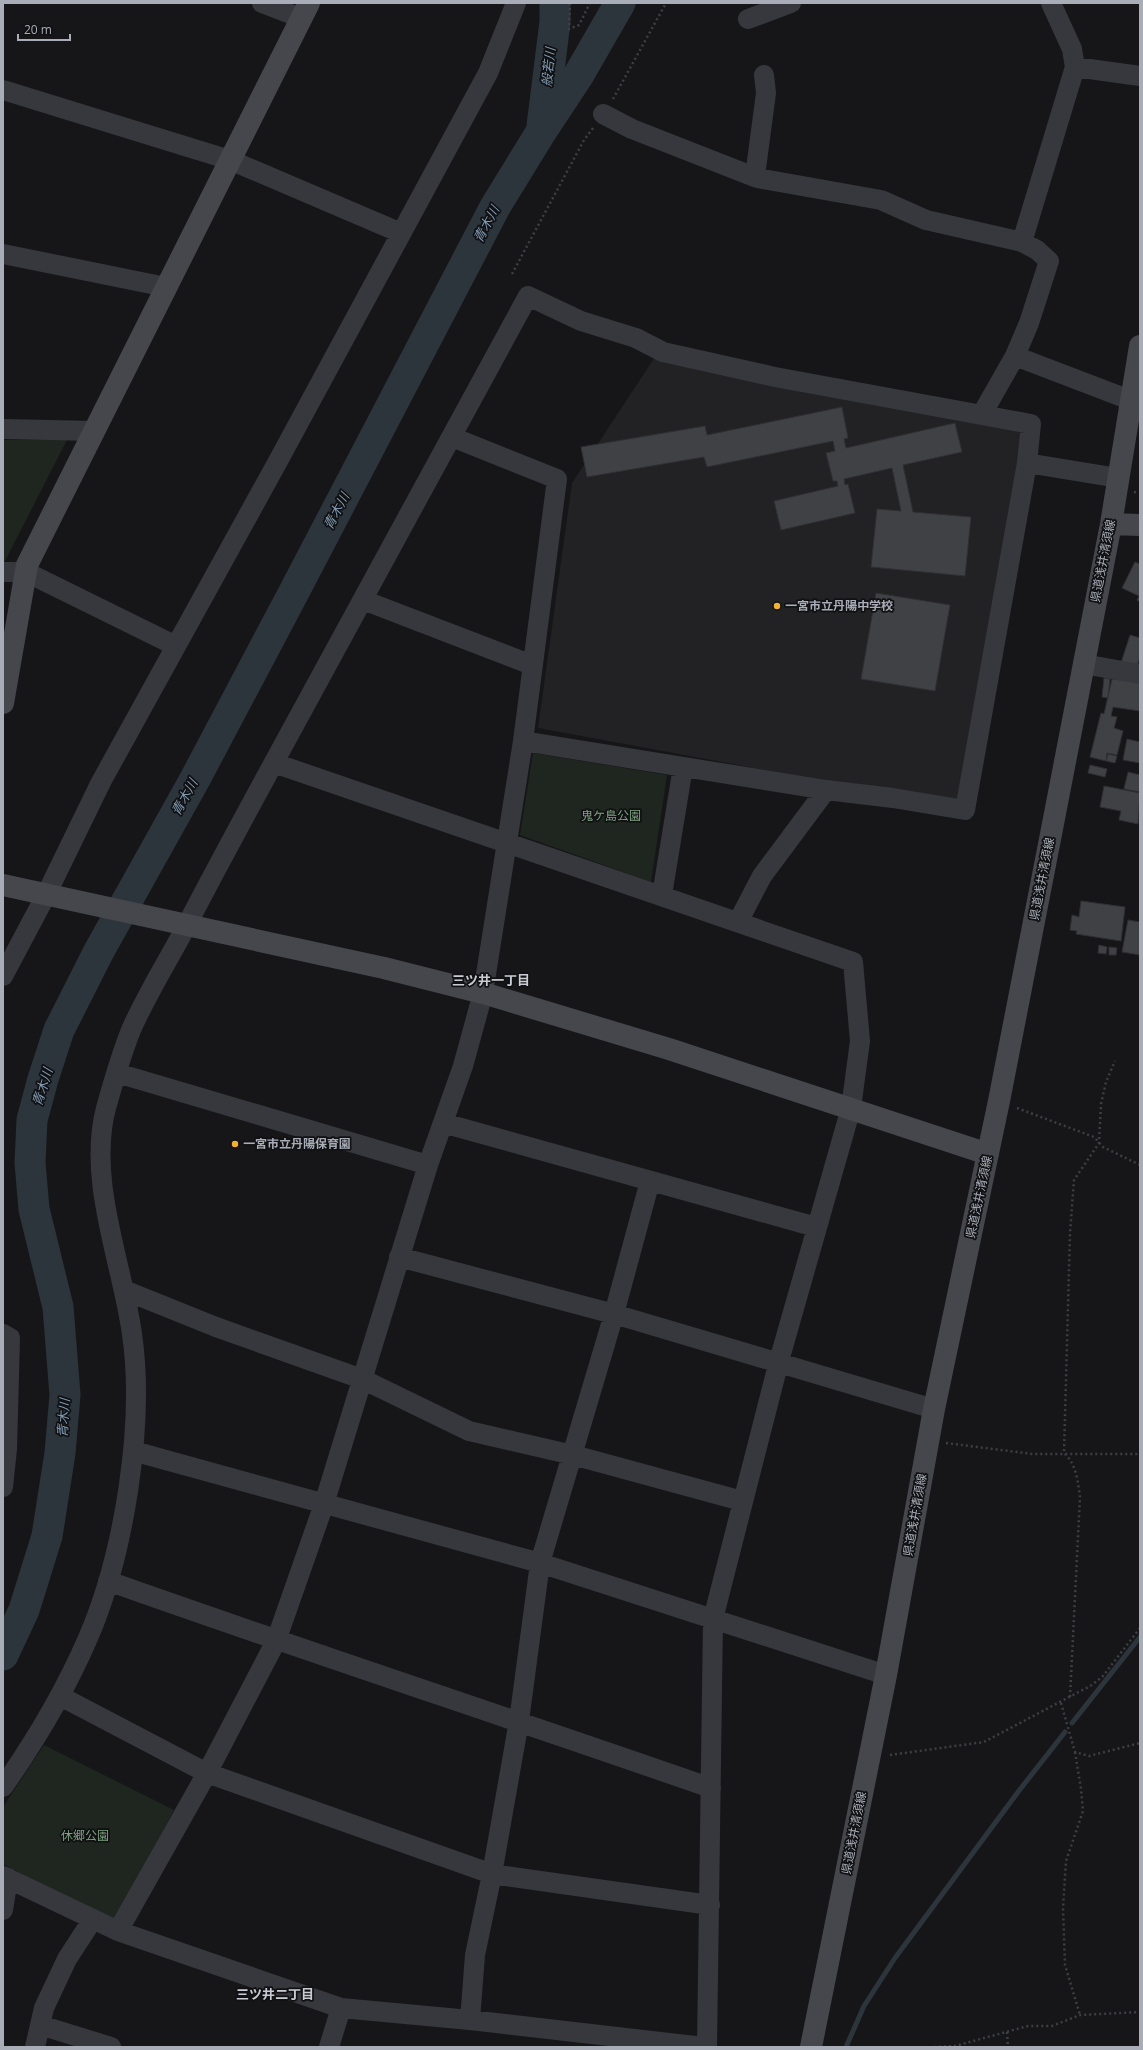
<svg xmlns="http://www.w3.org/2000/svg" width="1143" height="2050" font-family="'Open Sans','Noto Sans JP',sans-serif">
	<style>
		.built { fill: #222225 }
		.green { fill: #1e261f }
		.lines { fill: none; stroke-linecap: round; stroke-linejoin: round }
		.stream { stroke: #2c353c; stroke-width: 5 }
		.river { stroke: #2c353c; stroke-width: 31 }
		.building { fill: #404145; stroke: #303034 }
		.path { stroke: #3d3f44; stroke-width: 2.5; stroke-dasharray: 2 3; stroke-linecap: butt }
		.street { stroke: #37383d; stroke-width: 20 }
		.secondary { stroke: #45474d; stroke-width: 22 }
		.poi-dot { fill: #f2b134; stroke: #111113; stroke-width: 1.5 }
		.labels { text-anchor: middle; stroke-width: 3.5; stroke-linejoin: round; paint-order: stroke }
		.street-label { font-size: 12px; fill: #a8adb8; stroke: #111113 }
		.poi-label { font-size: 12px; font-weight: bold; fill: #a8adb8; stroke: #111113; text-anchor: start }
		.park-label { font-size: 12px; fill: #7fa381; stroke: #111113 }
		.water-label { font-size: 13px; font-style: italic; fill: #7f9bb3; stroke: #111113 }
		.neighbourhood-label { font-size: 13px; font-weight: bold; fill: #c9ccd4; stroke: #111113 }
	</style>
	<rect width="100%" height="100%" fill="#161618"/>
	<path class="built" d="M 655,357 L 1024,429 L 971,808 L 538,728 L 572,483 Z"/>
	<path class="green" d="M 3,440 L 67,440 L 5,561 L 3,561 Z
		M 533,753 L 667,775 L 651,882 L 520,835 Z
		M 44,1745 L 174,1810 L 113,1923 L 3,1864 L 3,1807 Z"/>
	<g class="lines">
		<path class="stream" d="M 1072,1723 L 1140,1637
			M 846,2047 L 864,2006 L 895,1958 L 1018,1792 L 1065,1732"/>
		<path class="river" d="M 542,126 L 555,22 L 555,3
			M 3,1655 L 24,1610 L 47,1536 L 60,1453 L 65,1395 L 58,1307 L 34,1209 L 30,1163 L 32,1120 L 43,1079 L 59,1030 L 99,951 L 195,779 L 295,590 L 495,207 L 541,132 L 578,76 L 620,3"/>
	</g>
	<path class="building" d="M 842,407 L 848,438 L 844,439 L 846,448 L 955,423 L 962,452 L 903,465 L 913,512 L 971,517 L 965,576 L 871,567 L 877,509 L 901,511 L 892,468 L 844,479 L 845,485 L 848,484 L 855,513 L 781,530 L 774,501 L 838,486 L 837,481 L 833,481 L 826,453 L 835,451 L 833,441 L 707,467 L 704,457 L 587,477 L 581,447 L 705,426 L 707,435 Z
		M 1135,562 L 1140,564 L 1140,602 L 1137,600 L 1139,596 L 1122,588 Z
		M 876,593 L 950,605 L 935,691 L 861,679 Z
		M 1130,635 L 1140,638 L 1140,657 L 1137,666 L 1121,663 Z
		M 1104,678 L 1110,679 L 1108,698 L 1102,697 Z
		M 1112,679 L 1140,682 L 1140,711 L 1113,707 L 1111,716 L 1117,717 L 1114,728 L 1123,731 L 1117,755 L 1107,753 L 1106,761 L 1090,757 L 1101,713 L 1104,714 Z
		M 1127,739 L 1140,742 L 1140,763 L 1123,760 Z
		M 1108,754 L 1117,756 L 1115,763 L 1106,761 Z
		M 1090,765 L 1107,769 L 1105,777 L 1088,773 Z
		M 1128,772 L 1140,775 L 1140,792 L 1124,789 Z
		M 1104,786 L 1140,793 L 1138,824 L 1119,820 L 1121,811 L 1100,807 Z
		M 1081,901 L 1125,907 L 1121,941 L 1076,934 L 1077,931 L 1070,930 L 1072,915 L 1079,917 Z
		M 1128,920 L 1140,922 L 1140,955 L 1122,952 Z
		M 1099,945 L 1107,947 L 1106,954 L 1098,953 Z
		M 1109,947 L 1117,948 L 1116,955 L 1109,955 Z"/>
	<g class="lines">
		<path class="path" d="M 570,3 L 569,29 L 579,25 L 590,3
			M 613,99 L 666,3
			M 512,274 L 584,140 L 593,128
			M 1134,492 L 1140,493
			M 1017,1108 L 1094,1137 L 1103,1147 L 1140,1165
			M 946,1443 L 1033,1454 L 1140,1454
			M 1070,1697 L 1080,1497 C 1078,1482 1076,1463 1064,1453 L 1070,1233 L 1074,1180 L 1099,1143 L 1101,1104 L 1106,1082 L 1115,1061
			M 1061,1703 L 1075,1752 L 1089,1756 L 1140,1743
			M 1075,1752 L 1081,1789 L 1083,1811 L 1066,1861 L 1063,1908 L 1065,1965 L 1080,2015
			M 890,1755 L 984,1742 L 1092,1685 L 1103,1676 L 1140,1628
			M 1007,2032 L 1008,2047
			M 934,2047 L 955,2046 L 1028,2026 L 1052,2026 L 1080,2015 L 1140,2012"/>
		<path class="street" d="M 262,3 L 301,18
			M 748,19 L 791,3
			M 1075,67 L 1140,76
			M 3,90 L 230,160 L 401,233
			M 603,114 L 632,129 L 757,178 L 881,200 L 926,220 L 1022,242
			M 755,176 L 766,93 L 764,75
			M 3,254 L 166,287
			M 1015,356 L 1130,400
			M 982,414 L 1015,356 L 1029,323 L 1049,261 L 1037,250 L 1022,242 L 1075,67 L 1072,49 L 1051,3
			M 3,429 L 95,431
			M 1027,463 L 1118,478
			M 3,572 L 26,572 L 176,646
			M 363,600 L 532,665
			M 1083,664 L 1140,674
			M 523,741 L 826,790 L 762,876 L 738,922
			M 274,763 L 853,962 L 860,1041 L 851,1108 L 779,1361 L 713,1619 L 707,2047
			M 662,895 L 683,767
			M 3,976 L 46,895 L 101,782 L 277,463 L 488,73 L 516,3
			M 117,1073 L 428,1165
			M 443,1123 L 816,1227
			M 399,1257 L 614,1314 L 934,1409
			M 124,1290 L 216,1327 L 362,1379 L 469,1431 L 573,1455 L 742,1501
			M 3,1334 L 10,1338 L 7,1449 L 3,1487
			M 133,1451 L 540,1563 L 886,1675
			M 108,1581 C 308,1652 510,1718 711,1788
			M 60,1696 L 207,1773 L 492,1874 L 710,1905
			M 3,1787 C 36,1740 65,1691 88,1638 C 124,1555 145,1424 132,1334 C 122,1262 87,1180 106,1108 C 113,1083 121,1055 131,1030 C 145,998 164,967 181,936 C 205,890 229,845 254,799 C 345,631 437,464 528,296 L 581,321 L 636,338 L 663,352 L 775,377 L 1031,424 L 1027,463 L 965,810 L 893,798 L 826,790
			M 3,1876 L 118,1931 L 341,2008 L 470,2020 L 704,2047
			M 3,1910 L 8,1878
			M 118,1931 L 207,1773 L 276,1641 L 324,1504 L 428,1165 L 463,1066 L 483,993 L 523,741 L 557,479 L 452,437
			M 470,2020 L 475,1955 L 492,1874 L 519,1721 L 540,1563 L 614,1314 L 650,1181
			M 40,2025 L 111,2047
			M 35,2047 L 44,2008 L 67,1959 L 93,1919
			M 329,2047 L 341,2008"/>
		<path class="secondary" d="M 1111,524 L 1140,525
			M 3,703 L 27,565 L 309,3
			M 3,885 L 384,968 L 483,993 L 669,1049 L 988,1154
			M 811,2047 L 886,1675 L 934,1409 L 999,1101 L 1051,834 L 1111,524 L 1140,346"/>
	</g>
	<g class="poi-dot">
		<circle cx="777" cy="606" r="4"/>
		<circle cx="235" cy="1144" r="4"/>
	</g>
	<g class="labels">
		<g class="street-label">
			<text transform="translate(1103 561) rotate(-79)" y="4">県道浅井清須線</text>
			<text transform="translate(1042 879) rotate(-79)" y="4">県道浅井清須線</text>
			<text transform="translate(979 1197) rotate(-78)" y="4">県道浅井清須線</text>
			<text transform="translate(915 1515) rotate(-80)" y="4">県道浅井清須線</text>
			<text transform="translate(854 1833) rotate(-79)" y="4">県道浅井清須線</text>
		</g>
		<g class="poi-label">
			<text x="785" y="610">一宮市立丹陽中学校</text>
			<text x="243" y="1148">一宮市立丹陽保育園</text>
		</g>
		<g class="park-label">
			<text x="611" y="820">鬼ケ島公園</text>
			<text x="85" y="1840">休郷公園</text>
		</g>
		<g class="water-label">
			<text transform="translate(548 67) rotate(-84)" y="5">般若川</text>
			<text transform="translate(486 224) rotate(-62)" y="5">青木川</text>
			<text transform="translate(336 511) rotate(-62)" y="5">青木川</text>
			<text transform="translate(184 797) rotate(-61)" y="5">青木川</text>
			<text transform="translate(42 1087) rotate(-73)" y="5">青木川</text>
			<text transform="translate(63 1418) rotate(-86)" y="5">青木川</text>
		</g>
		<g class="neighbourhood-label">
			<text x="491" y="985">三ツ井一丁目</text>
			<text x="275" y="1999">三ツ井二丁目</text>
		</g>
	</g>
	<rect width="1143" height="2050" fill="none" stroke="#a8adb8" stroke-width="8"/>
	<path d="M18 34v6h52v-6" fill="none" stroke="#a8adb8" stroke-width="2"/>
	<text x="24" y="34" font-size="12" fill="#a8adb8" stroke="#111113" stroke-width="3" paint-order="stroke">20 m</text>
</svg>
